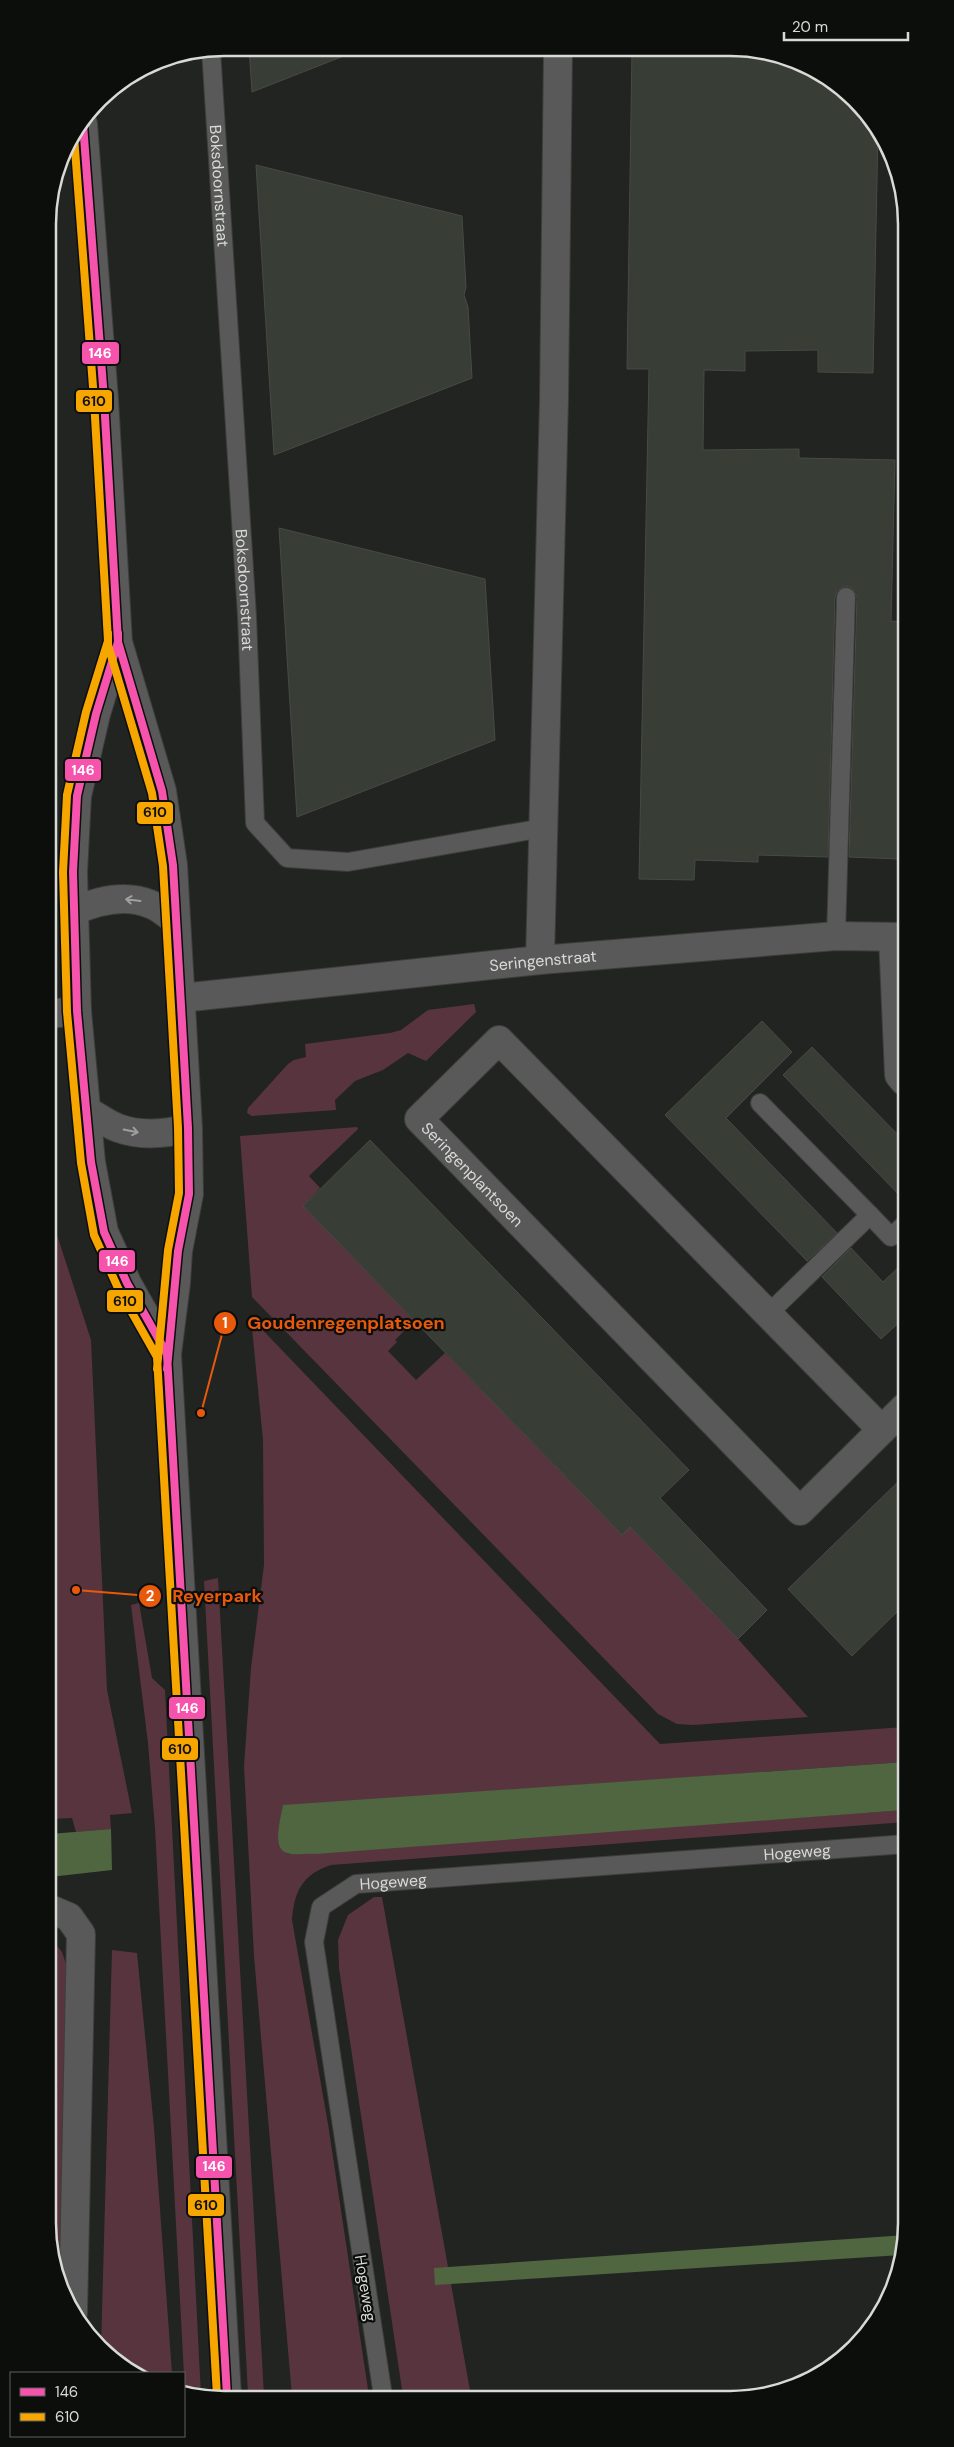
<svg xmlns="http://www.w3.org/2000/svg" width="954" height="2447" font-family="'DM Sans',sans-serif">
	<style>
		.green { fill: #58353e }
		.water { fill: #4f6641 }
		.building { fill: #383d35; stroke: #484a47 }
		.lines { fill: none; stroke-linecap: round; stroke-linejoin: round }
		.service-casing { stroke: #3d3e3c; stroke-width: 20 }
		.minor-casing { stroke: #3d3e3c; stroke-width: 30 }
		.tertiary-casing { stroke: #3d3e3c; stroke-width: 30 }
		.service { stroke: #585958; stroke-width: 18 }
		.minor { stroke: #585958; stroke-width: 28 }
		.tertiary { stroke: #585958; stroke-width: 28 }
		.bus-1-casing { stroke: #0c0e0c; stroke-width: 11 }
		.bus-2-casing { stroke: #0c0e0c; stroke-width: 11 }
		.bus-1 { stroke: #f653ac; stroke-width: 8 }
		.bus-2 { stroke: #f7a600; stroke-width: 8 }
		.oneway { stroke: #9ea09d }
		.labels { text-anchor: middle; stroke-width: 4.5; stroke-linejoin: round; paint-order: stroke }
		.street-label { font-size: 16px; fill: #d8dad6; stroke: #0c0e0c }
		.rim { fill: none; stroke: #d8dad6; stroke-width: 2.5 }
		.leader { fill: none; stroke: #e8590c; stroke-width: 2 }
		.callout-dot { fill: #e8590c; stroke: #0c0e0c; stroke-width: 2 }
		.mark-label { font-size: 15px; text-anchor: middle; font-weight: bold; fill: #fff }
		.callout-label { font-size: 18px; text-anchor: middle; font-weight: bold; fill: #e8590c; stroke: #0c0e0c; stroke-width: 4.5; stroke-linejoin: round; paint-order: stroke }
		.line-badge { stroke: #0c0e0c; stroke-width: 2 }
		.badge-label { font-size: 14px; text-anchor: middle; font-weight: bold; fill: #fff }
		.pale-badge-label { font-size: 14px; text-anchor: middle; font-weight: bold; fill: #111 }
	</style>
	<rect width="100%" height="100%" fill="#222421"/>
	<path class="green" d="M 474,1004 L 476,1012 L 426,1061 L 408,1053 L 383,1070 L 355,1081 L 335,1100 L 336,1110 L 252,1116 L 247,1113 L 248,1108 L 288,1064 L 294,1060 L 306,1057 L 305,1044 L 390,1033 L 401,1030 L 428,1010 Z
		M 357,1127 L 358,1129 L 309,1176 L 320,1188 L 303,1206 L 414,1321 L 395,1340 L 397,1342 L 388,1351 L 416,1380 L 445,1353 L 622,1535 L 630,1527 L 738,1639 L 808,1717 L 693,1725 L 677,1724 L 658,1714 L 252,1297 L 240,1136 Z
		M 49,1210 L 91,1340 L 107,1690 L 132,1813 L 110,1815 L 111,1829 L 76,1832 L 72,1818 L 50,1819 Z
		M 251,1318 L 660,1744 L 905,1727 L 905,1762 L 283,1806 C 281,1821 271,1846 289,1854 L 905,1810 L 906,1822 L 331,1865 C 303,1874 294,1891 292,1920 L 328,2124 L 369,2396 L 292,2396 L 254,1956 L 244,1766 L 251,1668 L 264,1565 L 263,1440 Z
		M 218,1578 L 264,2396 L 248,2396 L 248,2394 L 204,1581 Z
		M 139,1603 L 152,1678 L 165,1690 L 201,2396 L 185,2394 L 155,1828 L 148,1743 L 131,1605 Z
		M 374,1897 L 382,1897 L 471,2396 L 403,2396 L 339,1968 L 338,1940 L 348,1915 Z
		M 50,1937 L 62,1952 L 70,1976 L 63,2289 L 51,2257 Z
		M 112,1950 L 137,1953 L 154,2128 L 172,2373 L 135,2373 L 101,2349 Z"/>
	<path class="water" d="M 905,1762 L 905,1810 L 315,1854 C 306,1853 295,1856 287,1853 C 271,1849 281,1817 283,1805 Z
		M 111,1829 L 112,1870 L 50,1877 L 50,1834 Z
		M 906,2235 L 901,2255 L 435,2285 L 434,2268 Z"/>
	<path class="building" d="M 249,48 L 359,48 L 359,50 L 252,92 Z
		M 632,50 L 770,53 L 818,71 L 855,100 L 878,130 L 873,373 L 818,372 L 818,350 L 745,351 L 745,371 L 704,370 L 703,450 L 799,449 L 799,458 L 895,460 L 891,621 L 904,622 L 904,734 L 902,734 L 899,859 L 849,857 L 857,597 L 852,588 L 846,586 L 837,591 L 835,597 L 828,857 L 758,855 L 758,862 L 695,860 L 694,880 L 639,879 L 649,369 L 627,369 Z
		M 256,165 L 462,216 L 466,287 L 464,295 L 468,307 L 472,378 L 274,455 Z
		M 279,528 L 485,579 L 495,740 L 297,817 Z
		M 762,1021 L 792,1052 L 726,1118 L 837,1233 L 807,1261 L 665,1115 Z
		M 812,1047 L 904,1141 L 905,1201 L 783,1075 Z
		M 370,1140 L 689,1470 L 660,1498 L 767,1610 L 738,1639 L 630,1527 L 622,1535 L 303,1206 Z
		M 851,1248 L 883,1282 L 905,1261 L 905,1317 L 881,1339 L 822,1277 Z
		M 905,1475 L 905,1604 L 852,1656 L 788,1589 Z"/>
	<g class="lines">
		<g class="service-casing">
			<g id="service">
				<path id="s1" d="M 211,50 L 247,616 L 255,823 L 287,858 L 348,862 L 543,828"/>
				<path d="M 836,936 L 846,597"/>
				<path d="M 760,1103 L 870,1215 L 768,1314"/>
				<path d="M 870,1215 L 891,1237 L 905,1224"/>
				<path id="s2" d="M 383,2396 L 314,1942 L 321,1907 L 356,1884 L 906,1844"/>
			</g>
		</g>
		<g class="minor-casing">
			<g id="minor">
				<path d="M 893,937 L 899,1075 L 904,1081"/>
				<path d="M 540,960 L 554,400 L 558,50"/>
				<path id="s3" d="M 181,998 L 540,960 L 836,936 L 904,937"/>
				<path d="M 49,1014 L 77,1011"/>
				<path id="s4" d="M 882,1430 L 499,1040 L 419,1119 L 800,1511 L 905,1407"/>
				<path d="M 50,1909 L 69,1917 L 81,1934 L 73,2313"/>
			</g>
		</g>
		<g class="tertiary-casing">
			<path id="tertiary" d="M 83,124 L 104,399 L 118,642 L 162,791 L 173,865 L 188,1128 L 189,1194 L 178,1251 L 176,1283 L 167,1354 L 227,2396
				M 118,642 L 96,714 L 77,796 L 73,872 L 77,1011 L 91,1162 L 104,1232 L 127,1283 L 167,1354
				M 74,911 C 97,901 126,894 150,904 C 159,907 168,915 176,921
				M 87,1111 C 97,1116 107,1124 118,1128 C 140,1136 166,1134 188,1128"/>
		</g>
		<use href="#service" class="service"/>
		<use href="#minor" class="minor"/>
		<use href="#tertiary" class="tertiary"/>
		<g class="bus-1-casing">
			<path id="bus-1" d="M 83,124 L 104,399 L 118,642 L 96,714 L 77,796 L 73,872 L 77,1011 L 91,1162 L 104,1232 L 127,1283 L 167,1354 L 227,2396
				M 118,633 L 118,642 L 162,791 L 173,865 L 188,1128 L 189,1194 L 178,1251 L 167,1369"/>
		</g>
		<g class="bus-2-casing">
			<path id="bus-2" d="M 74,136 L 94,400 L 108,641 L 86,712 L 67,795 L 63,872 L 67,1012 L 81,1163 L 94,1235 L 118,1288 L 157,1357 L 217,2396
				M 108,633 L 108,645 L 152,793 L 163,866 L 178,1128 L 179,1193 L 168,1250 L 157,1369"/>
		</g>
		<use href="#bus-1" class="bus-1"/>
		<use href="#bus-2" class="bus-2"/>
	</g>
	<defs><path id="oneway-shaft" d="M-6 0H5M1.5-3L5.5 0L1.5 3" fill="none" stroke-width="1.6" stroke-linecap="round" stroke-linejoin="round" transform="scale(1.25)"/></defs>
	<g class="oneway">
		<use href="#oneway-shaft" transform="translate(133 900) rotate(-173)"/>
		<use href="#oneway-shaft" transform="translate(131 1131) rotate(11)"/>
	</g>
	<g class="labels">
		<g class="street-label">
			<text dy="6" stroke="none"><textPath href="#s1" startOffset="136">Boksdoornstraat</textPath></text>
			<text dy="6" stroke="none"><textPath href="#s1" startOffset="541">Boksdoornstraat</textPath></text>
			<text dy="6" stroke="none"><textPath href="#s3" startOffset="364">Seringenstraat</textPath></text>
			<text dy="6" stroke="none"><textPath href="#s4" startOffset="736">Seringenplantsoen</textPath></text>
			<text dy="6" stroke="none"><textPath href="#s2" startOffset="979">Hogeweg</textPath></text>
			<text dy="6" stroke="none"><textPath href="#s2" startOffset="574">Hogeweg</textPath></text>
			<text transform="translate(366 2288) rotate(81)" y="6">Hogeweg</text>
		</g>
	</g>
	<path d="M0 0H954V2447H0ZM224 56H730A168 168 0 0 1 898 224V2223A168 168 0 0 1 730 2391H224A168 168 0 0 1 56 2223V224A168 168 0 0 1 224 56Z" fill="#0c0e0c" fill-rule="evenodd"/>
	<path class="rim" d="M224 56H730A168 168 0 0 1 898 224V2223A168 168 0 0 1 730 2391H224A168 168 0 0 1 56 2223V224A168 168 0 0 1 224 56Z"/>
	<path class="leader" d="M201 1413L225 1323M76 1590L150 1596"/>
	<g class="callout-dot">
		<circle cx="201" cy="1413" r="5"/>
		<circle cx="76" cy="1590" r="5"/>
		<circle cx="225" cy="1323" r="12"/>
		<circle cx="150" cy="1596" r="12"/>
	</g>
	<g class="mark-label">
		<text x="225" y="1328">1</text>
		<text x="150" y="1601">2</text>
	</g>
	<g class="callout-label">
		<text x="346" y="1329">Goudenregenplatsoen</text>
		<text x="217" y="1602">Reyerpark</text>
	</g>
	<g class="line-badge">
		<rect x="81" y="341" width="39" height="24" rx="5" fill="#f653ac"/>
		<rect x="75" y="389" width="38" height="24" rx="5" fill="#f7a600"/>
		<rect x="64" y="758" width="38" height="24" rx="5" fill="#f653ac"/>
		<rect x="136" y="801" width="38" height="24" rx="5" fill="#f7a600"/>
		<rect x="98" y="1249" width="38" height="24" rx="5" fill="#f653ac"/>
		<rect x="106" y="1289" width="38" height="24" rx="5" fill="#f7a600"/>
		<rect x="168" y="1696" width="38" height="24" rx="5" fill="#f653ac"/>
		<rect x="161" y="1737" width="38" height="24" rx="5" fill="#f7a600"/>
		<rect x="195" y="2155" width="38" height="24" rx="5" fill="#f653ac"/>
		<rect x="187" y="2193" width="38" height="24" rx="5" fill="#f7a600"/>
	</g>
	<g class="badge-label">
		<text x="100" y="358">146</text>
		<text x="83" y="775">146</text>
		<text x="117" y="1266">146</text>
		<text x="187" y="1713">146</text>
		<text x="214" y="2171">146</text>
	</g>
	<g class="pale-badge-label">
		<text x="94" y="406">610</text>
		<text x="155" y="817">610</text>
		<text x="125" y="1306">610</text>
		<text x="180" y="1754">610</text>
		<text x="206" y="2210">610</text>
	</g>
	<rect x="10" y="2372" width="175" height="65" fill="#0c0e0c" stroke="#5e605d"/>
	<rect x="20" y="2388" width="25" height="8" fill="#f653ac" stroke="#5e605d"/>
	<text x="55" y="2397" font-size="15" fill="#d8dad6">146</text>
	<rect x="20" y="2413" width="25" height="8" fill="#f7a600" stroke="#5e605d"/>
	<text x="55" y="2422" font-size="15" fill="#d8dad6">610</text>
	<path d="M784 32v8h124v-8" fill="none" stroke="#d8dad6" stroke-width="2.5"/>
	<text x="792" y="32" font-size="15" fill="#d8dad6" stroke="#0c0e0c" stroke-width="4" paint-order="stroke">20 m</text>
</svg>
